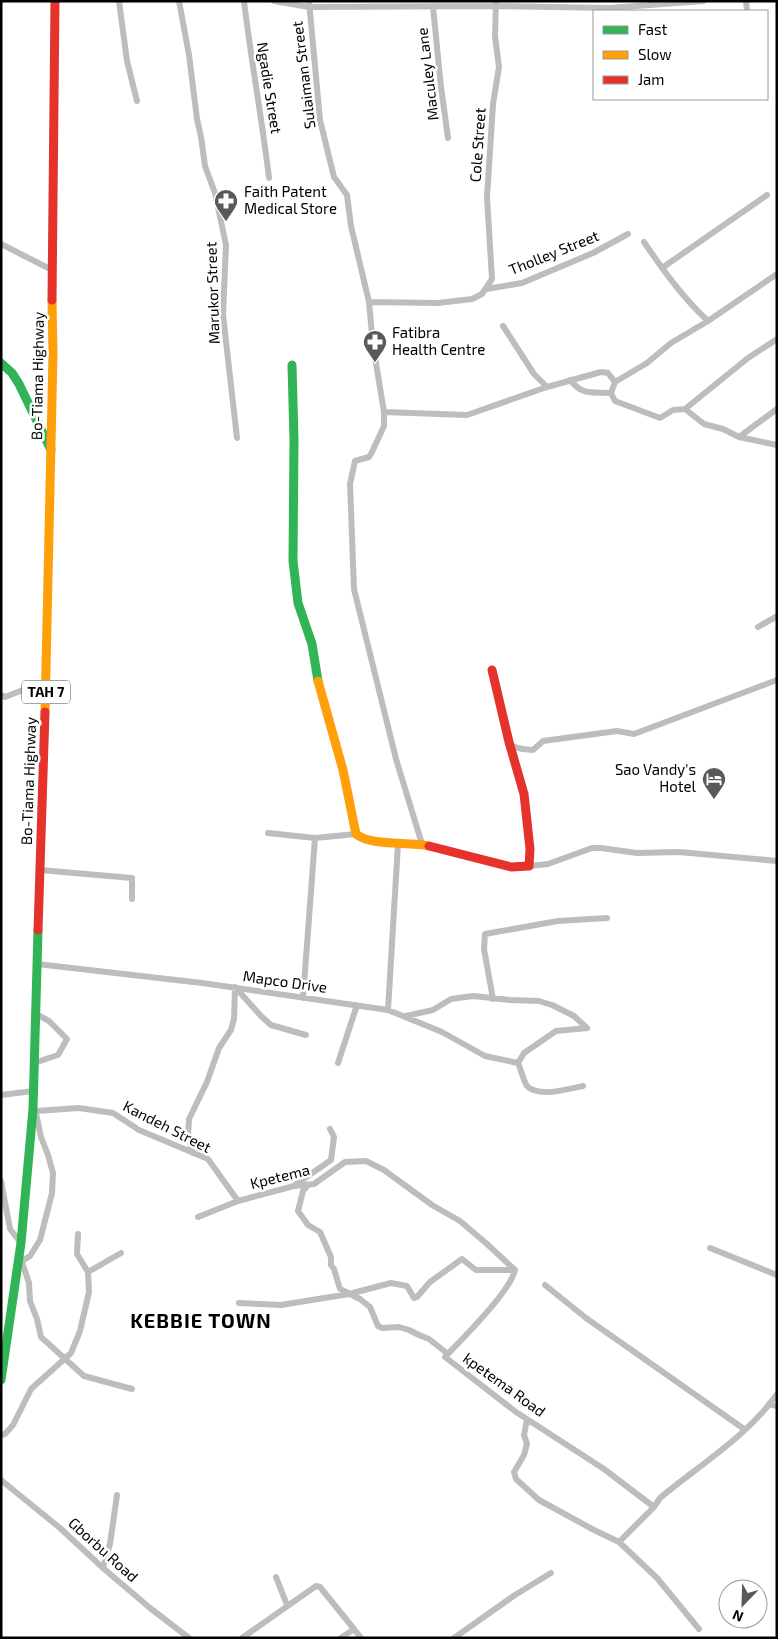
<svg xmlns="http://www.w3.org/2000/svg" width="778" height="1639" font-family="'Exo 2',sans-serif">
	<style>
		.lines { fill: none; stroke-linecap: round; stroke-linejoin: round }
		.street { stroke: #bdbdbd; stroke-width: 6 }
		.fast { stroke: #30b455; stroke-width: 9 }
		.slow { stroke: #ff9f0a; stroke-width: 9 }
		.jam { stroke: #e5322d; stroke-width: 9 }
		.labels { text-anchor: middle; stroke-width: 5; stroke-linejoin: round; paint-order: stroke }
		.shield { fill: #fff; stroke: #4c4c4c; stroke-width: 1 }
		.shield-label { font-size: 14px; font-weight: bold; fill: #000 }
		.street-label { font-size: 15px; fill: #000; stroke: #fff }
		.poi-label { font-size: 15px; fill: #000; stroke: #fff; text-anchor: start }
		.district-label { font-size: 20px; font-weight: bold; letter-spacing: 1px; fill: #000; stroke: #fff }
	</style>
	<rect width="100%" height="100%" fill="#fff"/>
	<g class="lines">
		<path class="street" d="M 119,1 L 127,61 L 137,101
			M 179,1 L 189,55 L 197,119 L 201,137 L 205,166 L 215,193 L 226,245 L 223,315 L 237,438
			M 244,1 C 251,60 262,119 269,178
			M 274,1 L 309,7 L 496,6 L 610,8 L 703,1
			M 309,1 L 320,120 L 334,177 L 347,195 L 351,226 L 369,302 L 373,345 L 384,412 L 467,415 L 547,387 L 601,372 L 608,373 L 615,382
			M 746,1 L 747,11
			M 433,7 L 441,87 L 448,138
			M 644,242 C 663,270 683,298 708,321
			M 1,244 L 52,270
			M 662,268 L 767,195
			M 777,274 L 708,321 L 671,343 L 647,363 L 615,382 L 611,393 L 615,401 L 660,418 L 673,410 L 685,409 L 704,424 L 723,429 L 739,437 L 777,445
			M 487,289 L 522,283 L 593,253 L 628,234
			M 369,302 L 438,303 L 472,299 L 482,294 L 492,279 L 487,197 L 493,104 L 499,67 L 495,36 L 496,1
			M 503,326 L 534,374 L 547,387
			M 570,380 C 583,396 592,392 611,393
			M 685,409 L 748,358 L 777,339
			M 384,412 L 384,426 L 372,452 L 369,457 L 355,461 L 350,484 L 354,589 L 396,759 L 422,844
			M 739,437 L 777,409
			M 758,627 L 777,616
			M 1,695 L 5,697 L 23,690 L 46,691
			M 510,746 L 523,749 L 533,750 L 543,741 L 617,731 L 634,734 L 777,680
			M 268,833 L 315,838 L 356,834
			M 529,866 L 548,864 L 592,848 L 601,848 L 637,853 L 679,852 L 777,861
			M 40,870 L 132,878 L 132,899
			M 37,964 L 202,983 L 388,1010 L 442,1032 L 485,1056 L 518,1063
			M 303,998 L 315,838
			M 493,999 L 484,949 L 485,934 L 558,921 L 607,918
			M 388,1010 L 398,844
			M 406,1016 L 433,1010 L 451,999 L 473,996 L 510,1000 L 539,1001 L 552,1005 L 574,1016 L 587,1028
			M 34,1063 L 58,1055 L 67,1039 L 49,1021 L 36,1014
			M 338,1063 L 357,1005
			M 583,1086 C 569,1089 538,1098 527,1086 C 523,1080 521,1069 518,1063 L 524,1053 L 556,1031 L 587,1028
			M 1,1095 L 33,1091
			M 36,1111 L 79,1108 L 113,1113 L 139,1130 L 208,1159 L 238,1201
			M 193,1153 L 188,1136 L 189,1119 L 207,1082 L 219,1048 L 231,1030 L 234,1019 L 235,987 L 261,1016 L 271,1025 L 306,1035
			M 1,1181 L 10,1229 L 20,1242
			M 295,1185 L 331,1160 L 334,1137 L 330,1129
			M 308,1185 L 303,1191 L 298,1211 L 308,1225 L 320,1232 L 331,1257 L 331,1265 L 334,1269 L 340,1289 L 360,1299 L 370,1307 L 378,1326 L 382,1328 L 399,1327 L 409,1330 L 419,1335 L 429,1339 L 448,1354
			M 198,1217 L 238,1201 L 294,1186 L 314,1184 L 345,1162 L 366,1161 L 384,1170 L 432,1205 L 460,1221 L 487,1244 L 515,1270 C 510,1292 462,1339 445,1357 L 516,1412 L 604,1469 L 654,1507 L 619,1542
			M 78,1234 L 77,1254 L 88,1272
			M 710,1248 L 777,1275
			M 22,1262 L 29,1283 L 30,1301 L 37,1319 L 41,1337 L 84,1376 L 132,1389
			M 19,1263 L 30,1256 L 40,1240 L 52,1193 L 53,1173 L 48,1155 L 41,1137 L 36,1113
			M 545,1285 L 586,1318 L 744,1429
			M 239,1303 L 281,1305 L 349,1294 L 391,1283 L 407,1286 L 414,1298 L 417,1297 L 430,1282 L 462,1259 L 476,1270 L 515,1270
			M 769,1404 L 777,1406
			M 527,1419 L 524,1435 L 527,1444 L 524,1455 L 514,1472 L 516,1479 L 539,1500 L 594,1530 L 619,1542 L 657,1578 L 699,1629
			M 1,1435 L 5,1434 L 13,1425 L 31,1389 L 71,1353 L 80,1331 L 89,1292 L 88,1272 L 121,1253
			M 1,1480 L 60,1528 L 103,1568 L 150,1608 L 189,1638
			M 654,1507 L 660,1498 C 698,1466 749,1435 777,1394
			M 103,1568 L 110,1544 L 117,1495
			M 276,1577 L 287,1605
			M 242,1638 L 316,1586 L 320,1587 L 354,1629
			M 341,1638 L 354,1629 L 361,1638
			M 454,1638 L 515,1595 L 551,1573"/>
		<path class="fast" d="M 1,363 L 12,373 L 19,384 L 51,450
			M 292,365 L 294,440 L 293,561 L 298,603 L 312,644 L 318,681
			M 1,1380 L 21,1243 L 33,1109 L 38,930"/>
		<path class="slow" d="M 318,681 L 343,770 L 356,834 C 372,847 409,841 429,846
			M 45,712 L 53,354 L 52,300"/>
		<path class="jam" d="M 52,300 L 55,1
			M 429,846 L 511,867 L 529,866 L 530,849 L 524,794 L 509,742 L 492,670
			M 38,930 L 45,712"/>
	</g>
	<defs>
		<g id="pharmacy-pin" transform="scale(1.25)"><path d="M0 17L-7.5 6A9.5 9.5 0 1 1 7.5 6Z" fill="#595959" stroke="#fff"/><path d="M-2-6h4v4h4v4h-4v4h-4v-4h-4v-4h4Z" fill="#fff"/></g>
		<g id="hotel-pin" transform="scale(1.25)"><path d="M0 17L-7.5 6A9.5 9.5 0 1 1 7.5 6Z" fill="#595959" stroke="#fff"/><path d="M-6-4.5h1.5V1H6V5H4.5V3h-9V5H-6ZM-4 0a1.8 1.8 0 1 1 3.6 0ZM.5 0V-2.5h3Q6-2.5 6 0Z" fill="#fff"/></g>
	</defs>
	<g fill-rule="evenodd">
		<use href="#pharmacy-pin" x="226" y="201"/>
		<use href="#pharmacy-pin" x="375" y="342"/>
		<use href="#hotel-pin" x="714" y="779"/>
	</g>
	<g class="labels">
		<rect class="shield" x="22" y="680.5" width="48" height="23" rx="4"/>
		<g class="shield-label">
			<text x="46" y="697">TAH 7</text>
		</g>
		<g class="street-label">
			<text transform="translate(428 74) rotate(-97)" y="5">Maculey Lane</text>
			<text transform="translate(304 75) rotate(-97)" y="5">Sulaiman Street</text>
			<text transform="translate(269 88) rotate(81)" y="5">Ngadie Street</text>
			<text transform="translate(478 145) rotate(-86)" y="5">Cole Street</text>
			<text transform="translate(554 253) rotate(-22)" y="5">Tholley Street</text>
			<text transform="translate(213 293) rotate(-92)" y="5">Marukor Street</text>
			<text transform="translate(38 376) rotate(-89)" y="5">Bo-Tiama Highway</text>
			<text transform="translate(29 781) rotate(-88)" y="5">Bo-Tiama Highway</text>
			<text transform="translate(285 982) rotate(8)" y="5">Mapco Drive</text>
			<text transform="translate(167 1127) rotate(27)" y="5">Kandeh Street</text>
			<text transform="translate(280 1177) rotate(-14)" y="5">Kpetema</text>
			<text transform="translate(504 1385) rotate(36)" y="5">kpetema Road</text>
			<text transform="translate(103 1550) rotate(42)" y="5">Gborbu Road</text>
		</g>
		<g class="poi-label">
			<text x="244" y="197">Faith Patent<tspan x="244" dy="17">Medical Store</tspan></text>
			<text x="392" y="338">Fatibra<tspan x="392" dy="17">Health Centre</tspan></text>
			<text x="696" y="775" text-anchor="end">Sao Vandy's<tspan x="696" dy="17">Hotel</tspan></text>
		</g>
		<g class="district-label">
			<text x="201" y="1328">KEBBIE TOWN</text>
		</g>
	</g>
	<rect width="778" height="1639" fill="none" stroke="#000000" stroke-width="5"/>
	<rect x="593" y="10" width="175" height="90" fill="#ffffff" stroke="#999999"/>
	<rect x="603" y="26" width="25" height="8" fill="#30b455" stroke="#999999"/>
	<text x="638" y="35" font-size="15" fill="#000000">Fast</text>
	<rect x="603" y="51" width="25" height="8" fill="#ff9f0a" stroke="#999999"/>
	<text x="638" y="60" font-size="15" fill="#000000">Slow</text>
	<rect x="603" y="76" width="25" height="8" fill="#e5322d" stroke="#999999"/>
	<text x="638" y="85" font-size="15" fill="#000000">Jam</text>
	<g transform="translate(743 1604) rotate(203)"><circle r="24" fill="#ffffff" stroke="#999999"/>
	<path d="M0-4L9 19L0 12L-9 19Z" fill="#595959"/>
	<text y="-8" font-size="14" font-weight="bold" text-anchor="middle" fill="#000000">N</text>
	</g>
</svg>
